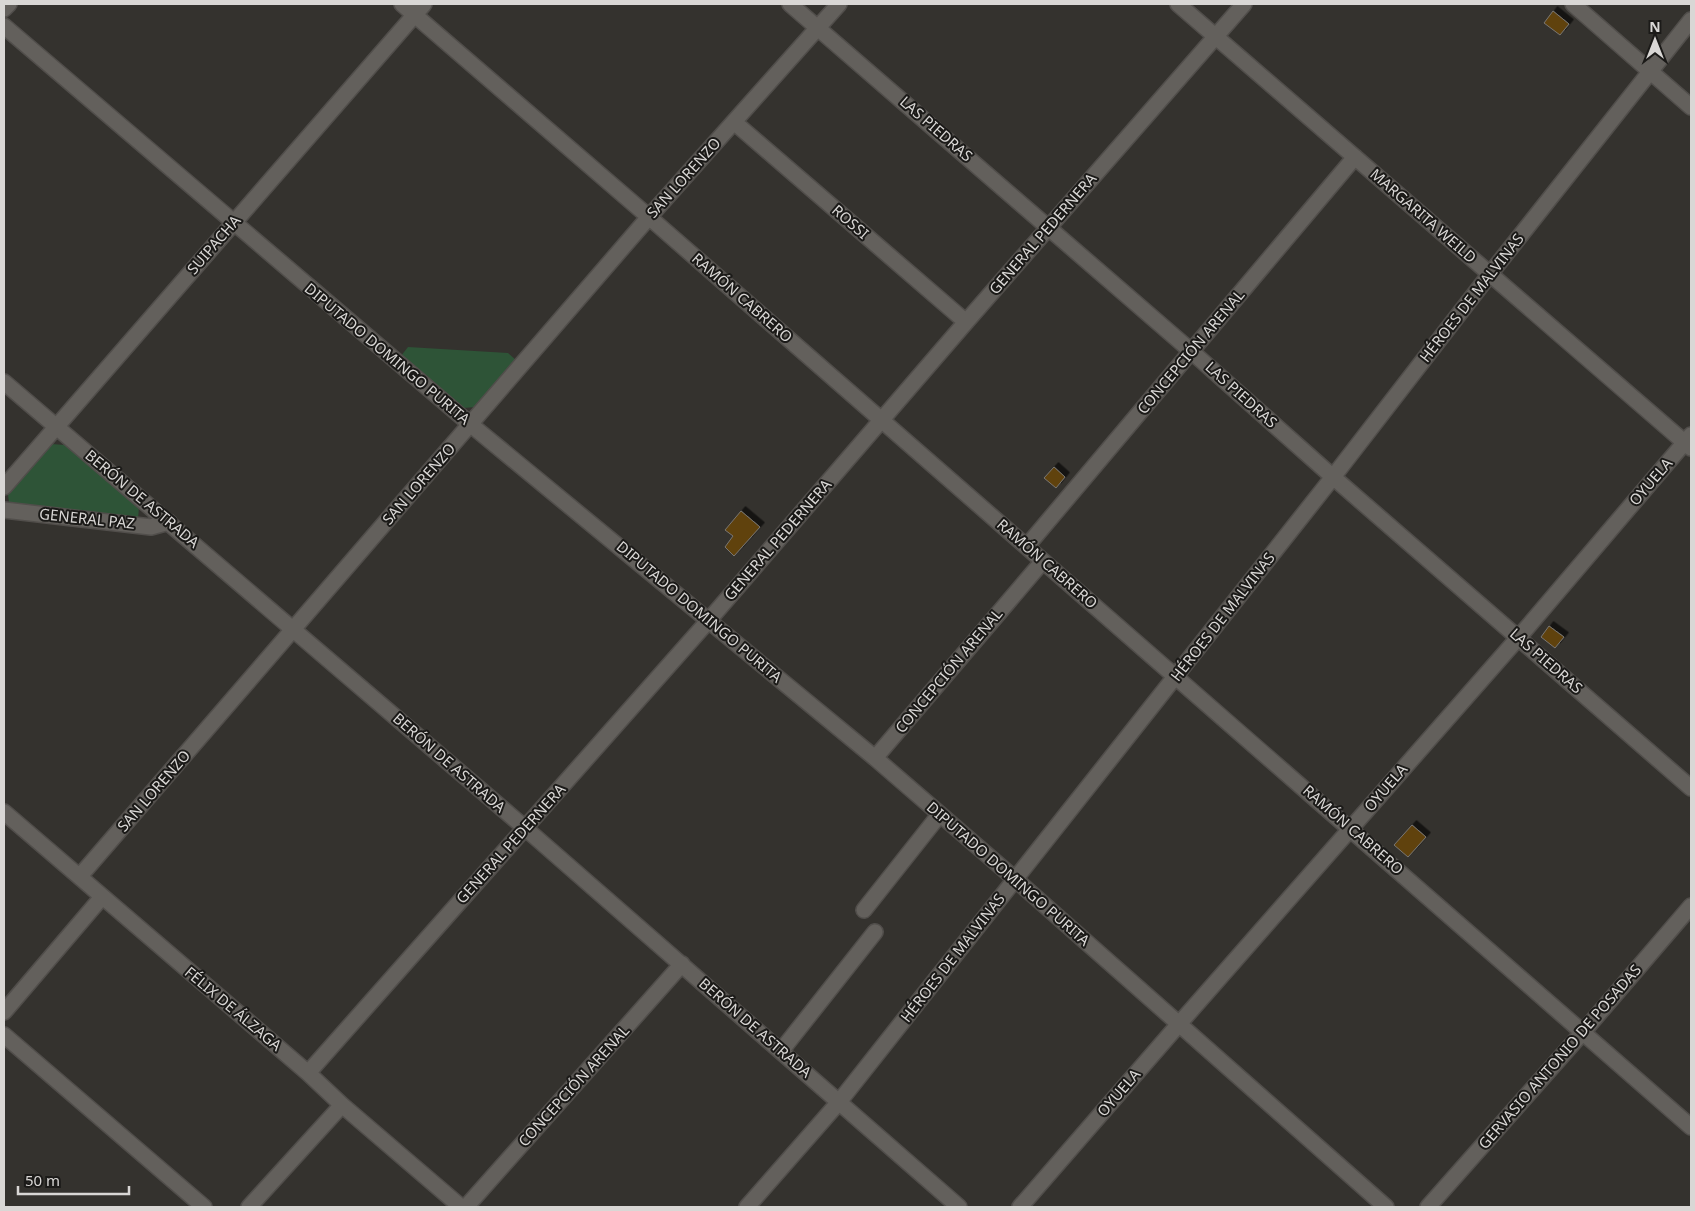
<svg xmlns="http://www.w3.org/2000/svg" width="1695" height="1211" font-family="'Noto Sans',sans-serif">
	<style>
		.green { fill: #2e5437 }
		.building { fill: #61420c; stroke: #797672; filter: url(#shadow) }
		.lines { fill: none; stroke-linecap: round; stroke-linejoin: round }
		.minor-casing { stroke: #514e4b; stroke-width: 18 }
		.minor { stroke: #63605c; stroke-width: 15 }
		.labels { text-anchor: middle; stroke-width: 4; stroke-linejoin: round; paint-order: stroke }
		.street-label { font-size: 15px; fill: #d9d7d5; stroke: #1b1a18 }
	</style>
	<defs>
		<filter id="shadow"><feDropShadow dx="4.5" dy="-4.5" stdDeviation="0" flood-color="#0009"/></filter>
	</defs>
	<rect width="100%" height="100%" fill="#34322e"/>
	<path class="green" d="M 408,347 L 508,353 L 517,361 L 476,407 L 463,408 L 401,356 Z
		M 51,444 L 65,445 L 139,507 L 138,519 L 9,502 L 8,495 Z"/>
	<path class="building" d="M 1553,11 L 1569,24 L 1560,35 L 1544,23 Z
		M 1054,467 L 1065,477 L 1056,488 L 1044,478 Z
		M 741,511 L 760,527 L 734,556 L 725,547 L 733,536 L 725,530 Z
		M 1549,626 L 1564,637 L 1555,648 L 1541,637 Z
		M 1412,825 L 1426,837 L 1408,857 L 1394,845 Z"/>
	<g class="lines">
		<g class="minor-casing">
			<path id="minor" d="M 402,4 L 649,217 L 1691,1127
				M 790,4 L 1191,351 L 1333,477 L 1691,788
				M 1178,4 L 1691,448
				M 1573,4 L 1691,107
				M 4,9 L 9,4
				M 4,26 L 470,424 L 875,758 L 1015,879 L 1386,1207
				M 734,122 L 966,322
				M 4,382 L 525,828 L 959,1207
				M 4,487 L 424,4
				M 4,510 L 151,527 L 169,522
				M 1027,546 L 1355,157
				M 875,758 L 1043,561
				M 4,812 L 308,1073 L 342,1105 L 461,1207
				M 80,876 L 649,217 L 839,4
				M 864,910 L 940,814
				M 4,1012 L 102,897
				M 4,1035 L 204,1207
				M 781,1051 L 875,932
				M 308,1073 L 709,620 L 966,322 L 1244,4
				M 249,1207 L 342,1105
				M 466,1207 L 682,964
				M 747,1207 L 839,1102 L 1333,477 L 1490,274 L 1691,20
				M 1020,1207 L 1179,1024 L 1519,637 L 1691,435
				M 1428,1207 L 1583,1032 L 1691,906"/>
		</g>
		<use href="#minor" class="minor"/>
	</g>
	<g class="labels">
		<g class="street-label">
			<text transform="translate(936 129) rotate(41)" y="5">LAS PIEDRAS</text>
			<text transform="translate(684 178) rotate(-48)" y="5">SAN LORENZO</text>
			<text transform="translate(1423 216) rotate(41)" y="5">MARGARITA WEILD</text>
			<text transform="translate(850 222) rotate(41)" y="5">ROSSI</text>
			<text transform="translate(1043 234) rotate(-49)" y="5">GENERAL PEDERNERA</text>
			<text transform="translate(214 245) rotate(-49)" y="5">SUIPACHA</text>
			<text transform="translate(742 298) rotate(41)" y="5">RAMÓN CABRERO</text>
			<text transform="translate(1472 298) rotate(-52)" y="5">HÉROES DE MALVINAS</text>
			<text transform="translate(1191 352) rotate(-50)" y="5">CONCEPCIÓN ARENAL</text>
			<text transform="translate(387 354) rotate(40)" y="5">DIPUTADO DOMINGO PURITA</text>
			<text transform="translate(1241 395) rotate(42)" y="5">LAS PIEDRAS</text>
			<text transform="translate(1651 482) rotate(-49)" y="5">OYUELA</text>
			<text transform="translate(419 484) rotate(-49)" y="5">SAN LORENZO</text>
			<text transform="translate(142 499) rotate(40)" y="5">BERÓN DE ASTRADA</text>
			<text transform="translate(87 519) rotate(6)" y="5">GENERAL PAZ</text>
			<text transform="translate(778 540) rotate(-49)" y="5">GENERAL PEDERNERA</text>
			<text transform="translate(1047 564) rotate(41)" y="5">RAMÓN CABRERO</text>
			<text transform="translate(699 612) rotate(40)" y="5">DIPUTADO DOMINGO PURITA</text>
			<text transform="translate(1223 617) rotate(-52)" y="5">HÉROES DE MALVINAS</text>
			<text transform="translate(1546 661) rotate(41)" y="5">LAS PIEDRAS</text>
			<text transform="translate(949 671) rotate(-50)" y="5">CONCEPCIÓN ARENAL</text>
			<text transform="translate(449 763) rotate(41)" y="5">BERÓN DE ASTRADA</text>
			<text transform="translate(1386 788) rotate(-49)" y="5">OYUELA</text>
			<text transform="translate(154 791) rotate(-49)" y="5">SAN LORENZO</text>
			<text transform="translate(1353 830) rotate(41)" y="5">RAMÓN CABRERO</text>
			<text transform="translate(511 844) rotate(-48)" y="5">GENERAL PEDERNERA</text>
			<text transform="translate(1008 874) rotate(41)" y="5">DIPUTADO DOMINGO PURITA</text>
			<text transform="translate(953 958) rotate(-52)" y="5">HÉROES DE MALVINAS</text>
			<text transform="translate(233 1009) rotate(40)" y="5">FÉLIX DE ÁLZAGA</text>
			<text transform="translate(755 1028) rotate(41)" y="5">BERÓN DE ASTRADA</text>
			<text transform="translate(1560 1057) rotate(-49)" y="5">GERVASIO ANTONIO DE POSADAS</text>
			<text transform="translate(574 1086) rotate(-48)" y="5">CONCEPCIÓN ARENAL</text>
			<text transform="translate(1119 1093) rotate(-49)" y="5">OYUELA</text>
		</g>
	</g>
	<rect width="1695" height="1211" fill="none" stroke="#d9d7d5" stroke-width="10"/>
	<g transform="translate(1655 40)" stroke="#1b1a18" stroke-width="4" paint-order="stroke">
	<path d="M0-4L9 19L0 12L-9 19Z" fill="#d9d7d5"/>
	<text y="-8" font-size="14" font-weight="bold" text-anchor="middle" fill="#d9d7d5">N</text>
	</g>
	<path d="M18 1186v8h111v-8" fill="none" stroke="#d9d7d5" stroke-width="2.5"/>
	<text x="25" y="1186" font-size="15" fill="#d9d7d5" stroke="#1b1a18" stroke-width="4" paint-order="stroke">50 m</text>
</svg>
